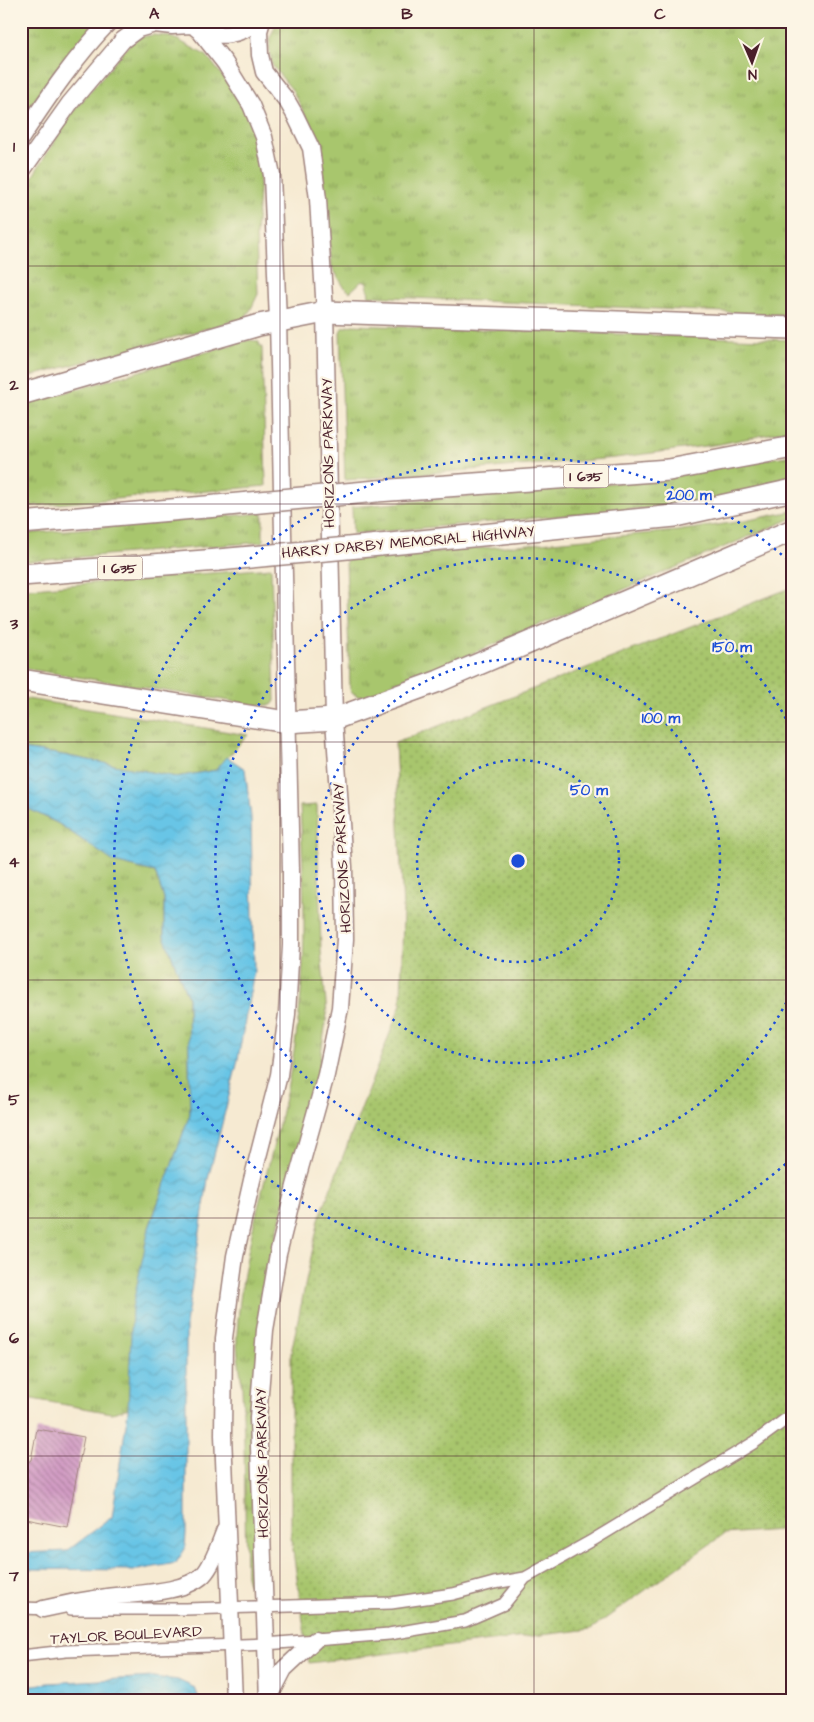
<svg xmlns="http://www.w3.org/2000/svg" width="814" height="1722" font-family="'Architects Daughter',sans-serif">
	<style>
		.grass { fill: url(#grass-tufts); stroke: #79724c }
		.park { fill: url(#park-dots); stroke: #79724c }
		.water { fill: url(#water-waves); stroke: #597288 }
		.building { fill: url(#building-back-hatch) }
		.lines { fill: none; stroke-linecap: round; stroke-linejoin: round }
		.street-casing { stroke: #a0847e; stroke-width: 14 }
		.secondary-casing { stroke: #a0847e; stroke-width: 19 }
		.highway-casing { stroke: #a0847e; stroke-width: 24 }
		.street { stroke: #fff; stroke-width: 11 }
		.secondary { stroke: #fff; stroke-width: 16 }
		.highway { stroke: #fff; stroke-width: 21 }
		.highway-bridge-casing { stroke: #a0847e; stroke-width: 24; stroke-linecap: butt }
		.highway-bridge { stroke: #fff; stroke-width: 21 }
		.grid { fill: none; stroke: #4a1f2b; stroke-width: 1; stroke-opacity: 0.55 }
		.ring { fill: none; stroke: #1d4ed8; stroke-width: 2.5; stroke-dasharray: 2.5 5 }
		.labels { text-anchor: middle; stroke-width: 4.5; stroke-linejoin: round; paint-order: stroke }
		.shield { fill: #fcf5e5; stroke: #7f5f63; stroke-width: 1 }
		.shield-label { font-size: 14px; font-weight: bold; fill: #4a1f2b }
		.street-label { font-size: 15px; fill: #4a1f2b; stroke: #fcf5e5 }
		.centre { fill: #1d4ed8; stroke: #fcf5e5; stroke-width: 2.5 }
		.ring-label { font-size: 15px; text-anchor: middle; font-weight: bold; fill: #1d4ed8; stroke: #fcf5e5; stroke-width: 4.5; stroke-linejoin: round; paint-order: stroke }
		.neatline { fill: none; stroke: #4a1f2b; stroke-width: 2 }
		.grid-label { font-size: 16px; text-anchor: middle; font-weight: bold; fill: #4a1f2b }
	</style>
	<defs>
		<pattern id="grass-tufts" width="24" height="20" patternUnits="userSpaceOnUse" patternTransform="scale(1.25)"><rect width="24" height="20" fill="#a8c66d"/><path d="M3 7l-1-3M5 7V3M7 7l1-3M15 17l-1-3M17 17v-4M19 17l1-3" fill="none" stroke="#8ba05a"/></pattern>
		<pattern id="park-dots" width="8" height="8" patternUnits="userSpaceOnUse" patternTransform="scale(1.25)"><rect width="8" height="8" fill="#a8c66d"/><path d="M2 2h.1M6 6h.1" fill="none" stroke="#8ba05a" stroke-width="1.8" stroke-linecap="round"/></pattern>
		<pattern id="water-waves" width="16" height="10" patternUnits="userSpaceOnUse" patternTransform="scale(1.25)"><rect width="16" height="10" fill="#68c5e6"/><path d="M0 5q4-4 8 0t8 0" fill="none" stroke="#5ca9c5"/></pattern>
		<pattern id="building-back-hatch" width="6" height="6" patternUnits="userSpaceOnUse" patternTransform="scale(1.25)"><rect width="6" height="6" fill="#d29cc4"/><path d="M-1 5l2 2M0 0l6 6M5-1l2 2" fill="none" stroke="#ac7f9f"/></pattern>
	</defs>
	<rect width="100%" height="100%" fill="#fcf5e5"/>
	<filter id="ink" filterUnits="userSpaceOnUse"><feTurbulence type="fractalNoise" baseFrequency=".02" numOctaves="2"/><feDisplacementMap in="SourceGraphic" scale="10" xChannelSelector="R" yChannelSelector="G"/><feConvolveMatrix kernelMatrix="1 2 1 2 8 2 1 2 1" color-interpolation-filters="sRGB"/></filter>
	<filter id="wash" filterUnits="userSpaceOnUse"><feTurbulence type="fractalNoise" baseFrequency=".0096" numOctaves="4" result="noise"/><feDisplacementMap in="SourceGraphic" scale="20" xChannelSelector="R" yChannelSelector="G"/><feGaussianBlur stdDeviation="1.12" result="paint"/><feColorMatrix in="noise" values="0 0 0 0 0 0 0 0 0 0 0 0 0 0 0 0 0 1.4 0 .05"/><feComposite in="paint" operator="in"/></filter>
	<g filter="url(#wash)">
		<rect width="100%" height="100%" fill="#f6ead2"/>
		<path class="grass" d="M 21,21 L 101,21 L 53,73 L 21,120 Z
			M 277,21 L 793,21 L 793,315 L 369,296 L 367,283 L 362,281 L 350,292 L 344,287 L 332,267 L 322,170 L 318,148 L 312,129 L 293,91 L 272,65 L 269,47 L 271,36 Z
			M 153,35 L 167,36 L 178,40 L 207,56 L 237,95 L 256,131 L 261,161 L 256,236 L 258,294 L 251,309 L 245,318 L 21,379 L 21,195 L 72,113 L 129,45 L 141,37 Z
			M 352,325 L 793,340 L 793,429 L 720,444 L 615,458 L 345,480 L 340,332 L 342,328 Z
			M 249,340 L 258,341 L 262,348 L 266,486 L 21,507 L 21,405 Z
			M 793,455 L 793,485 L 683,505 L 353,534 L 352,507 L 633,481 Z
			M 793,511 L 793,518 L 383,691 C 371,695 358,703 350,689 L 346,560 L 677,531 L 744,521 Z
			M 263,513 L 263,542 L 21,562 L 21,534 Z
			M 271,568 L 275,701 L 272,705 L 255,705 L 21,668 L 21,589 Z
			M 21,698 L 248,735 L 216,770 L 176,777 L 58,754 L 21,749 Z
			M 21,805 L 59,824 L 114,862 L 155,872 L 164,898 L 164,936 L 188,998 L 190,1114 L 149,1228 L 129,1408 L 112,1413 L 21,1397 Z
			M 317,805 L 321,951 L 327,1014 L 318,1074 L 279,1224 L 268,1273 L 256,1578 L 255,1585 L 252,1588 L 249,1587 L 246,1576 C 245,1513 245,1451 242,1388 C 241,1370 236,1352 237,1334 C 242,1241 276,1154 292,1063 C 300,1017 304,970 304,923 C 304,884 302,845 300,806 Z"/>
		<path class="park" d="M 793,587 L 793,1529 L 724,1534 L 591,1629 L 309,1663 L 291,1537 L 291,1353 L 319,1219 L 401,1004 L 403,909 L 395,743 Z"/>
		<path class="water" d="M 21,749 L 58,754 L 176,777 L 216,770 L 227,757 L 245,769 L 251,817 L 254,971 L 237,1064 L 208,1179 L 186,1324 L 186,1533 L 185,1549 L 176,1563 L 138,1570 L 21,1569 L 21,1553 L 67,1551 L 112,1517 L 128,1411 L 132,1308 L 149,1228 L 190,1114 L 188,998 L 164,936 L 164,898 L 155,872 L 114,862 L 59,824 L 21,805 Z
			M 154,1677 L 178,1680 L 195,1688 L 200,1701 L 21,1701 L 21,1687 L 48,1683 Z"/>
		<g id="blocks">
			<path class="building" d="M 37,1429 L 84,1437 L 67,1527 L 21,1518 L 21,1467 L 31,1460 Z"/>
		</g>
	</g>
	<g filter="url(#ink)">
		<use href="#blocks" fill-opacity="0" stroke="#a0847e" stroke-width="1"/>
		<g class="lines">
			<g class="street-casing">
				<path id="street" d="M 21,1608 L 50,1609
					M 71,1609 L 186,1609 L 391,1603 L 453,1594 L 494,1583 L 525,1578 L 593,1540 L 755,1442 L 793,1414
					M 21,1656 L 66,1651 L 266,1644 L 389,1634 L 465,1621 L 504,1604 L 525,1578"/>
			</g>
			<g class="secondary-casing">
				<path id="secondary" d="M 262,21 L 259,31 L 260,55 L 264,72 L 287,101 L 295,115 L 311,148 L 318,199 L 325,312 L 334,719 L 344,867 L 345,939 L 340,1008 L 326,1075 L 295,1186 L 278,1254 L 265,1330 L 258,1418 L 268,1701
					M 197,29 C 218,39 240,36 257,21
					M 199,30 L 225,63 L 251,105 L 264,137 L 272,175 L 278,321 L 291,872 L 291,945 L 287,1014 L 279,1075 L 252,1180 L 235,1256 L 224,1338 L 223,1435 L 234,1701
					M 21,138 C 48,97 76,56 110,21
					M 21,172 L 70,103 L 123,40 L 138,29 L 155,24 L 172,26 L 191,25
					M 43,1609 C 64,1604 85,1600 107,1597 C 134,1593 183,1594 203,1575 C 213,1565 220,1542 225,1530
					M 269,1698 L 284,1669 L 315,1640"/>
			</g>
			<g class="highway-casing">
				<path id="highway" d="M 21,394 L 259,325 L 325,312 L 793,328
					M 377,491 L 669,470 L 793,447
					M 21,523 L 217,506
					M 380,545 L 675,516 L 793,490
					M 21,575 L 218,560
					M 21,680 L 287,722 L 334,719 L 439,681 L 793,530"/>
			</g>
			<use href="#street" class="street"/>
			<use href="#secondary" class="secondary"/>
			<use href="#highway" class="highway"/>
			<g class="highway-bridge-casing">
				<path id="highway-bridge" d="M 217,506 L 377,491
					M 218,560 L 380,545"/>
			</g>
			<use href="#highway-bridge" class="highway-bridge"/>
		</g>
	</g>
	<path class="grid" d="M 280,21 L 280,1701M 534,21 L 534,1701M 21,266 L 793,266M 21,504 L 793,504M 21,742 L 793,742M 21,980 L 793,980M 21,1218 L 793,1218M 21,1456 L 793,1456"/>
	<g class="ring">
		<circle cx="518" cy="861" r="101"/>
		<circle cx="518" cy="861" r="202"/>
		<path d="M793 989A303 303 0 1 1 793 733"/>
		<path d="M791 1159A404 404 0 1 1 791 563"/>
	</g>
	<g class="labels">
		<g class="shield">
			<rect x="563.5" y="464.5" width="45" height="23" rx="4"/>
			<rect x="97.5" y="556.5" width="45" height="23" rx="4"/>
		</g>
		<g class="shield-label">
			<text x="586" y="481">I 635</text>
			<text x="120" y="573">I 635</text>
		</g>
		<g class="street-label">
			<text transform="translate(328 453) rotate(-91)" y="5">HORIZONS PARKWAY</text>
			<text transform="translate(408 542) rotate(-5)" y="5">HARRY DARBY MEMORIAL HIGHWAY</text>
			<text transform="translate(342 858) rotate(-93)" y="5">HORIZONS PARKWAY</text>
			<text transform="translate(262 1463) rotate(-91)" y="5">HORIZONS PARKWAY</text>
			<text transform="translate(126 1635) rotate(-3)" y="5">TAYLOR BOULEVARD</text>
		</g>
	</g>
	<circle cx="518" cy="861" r="8" class="centre"/>
	<g class="ring-label">
		<text x="689" y="500">200 m</text>
		<text x="732" y="652">150 m</text>
		<text x="661" y="723">100 m</text>
		<text x="589" y="795">50 m</text>
	</g>
	<rect width="814" height="1722" fill="none" stroke="#fcf5e5" stroke-width="55"/>
	<g transform="translate(752 62) rotate(178)" stroke="#fcf5e5" stroke-width="4" paint-order="stroke">
	<path d="M0-4L9 19L0 12L-9 19Z" fill="#4a1f2b"/>
	<text y="-8" font-size="14" font-weight="bold" text-anchor="middle" fill="#4a1f2b">N</text>
	</g>
	<rect x="28" y="28" width="758" height="1666" class="neatline"/>
	<g class="grid-label">
		<text x="154" y="19">A</text>
		<text x="407" y="19">B</text>
		<text x="660" y="19">C</text>
		<text x="14" y="152">1</text>
		<text x="14" y="390">2</text>
		<text x="14" y="629">3</text>
		<text x="14" y="867">4</text>
		<text x="14" y="1105">5</text>
		<text x="14" y="1343">6</text>
		<text x="14" y="1581">7</text>
	</g>
</svg>
